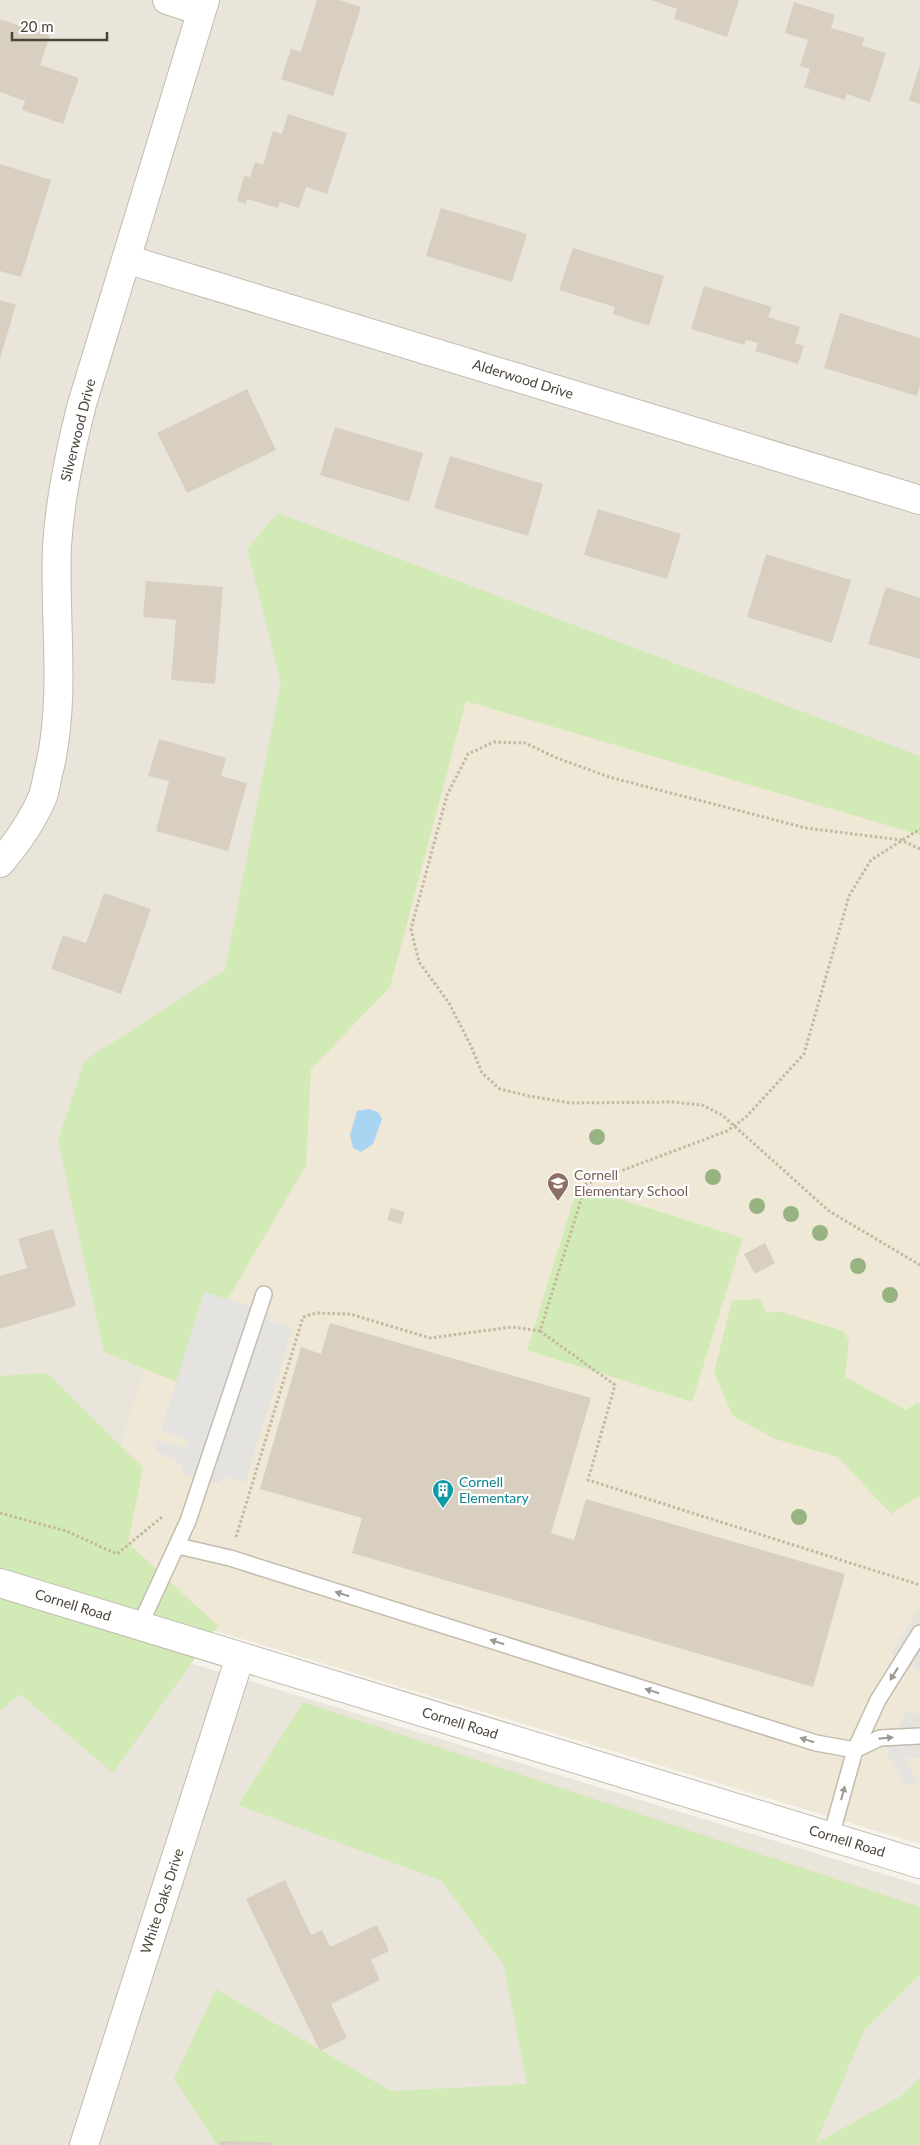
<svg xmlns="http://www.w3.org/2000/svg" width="920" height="2145" font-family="Lato,sans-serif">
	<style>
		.residential { fill: #eae5da }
		.education { fill: #efe8d6 }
		.green { fill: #d2eab5 }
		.parking { fill: #e5e3e0 }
		.water { fill: #a9d4f2 }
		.building { fill: #d8cfc1 }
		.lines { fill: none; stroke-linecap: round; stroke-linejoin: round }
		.lane-casing { stroke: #c2bbae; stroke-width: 18 }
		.street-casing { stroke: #c2bbae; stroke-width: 30 }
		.path { stroke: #c4b79f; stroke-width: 3; stroke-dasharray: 2.5 2.5; stroke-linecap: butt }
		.lane { stroke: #fff; stroke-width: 15 }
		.street { stroke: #fff; stroke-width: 28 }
		.tree { fill: #97b381 }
		.oneway { fill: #9c9892 }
		.labels { text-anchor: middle; stroke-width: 4.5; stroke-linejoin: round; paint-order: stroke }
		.street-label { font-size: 14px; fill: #4b4439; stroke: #fff }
		.education-label { font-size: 14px; fill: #785e54; stroke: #fff; text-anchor: start }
		.culture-label { font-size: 14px; fill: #0d838f; stroke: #fff; text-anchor: start }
	</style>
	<rect width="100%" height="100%" fill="#f6f3ec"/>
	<path class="residential" d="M 0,0 L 920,0 L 920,816 L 77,1589 L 0,1565 Z
		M 0,1605 L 920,1885 L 920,2145 L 0,2145 Z"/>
	<path class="education" d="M 365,648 L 920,816 L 920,1844 L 77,1589 Z"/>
	<path class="green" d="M 278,513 L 920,756 L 920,835 L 466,701 L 390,987 L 311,1069 L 306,1165 L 179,1383 L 104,1352 L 58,1140 L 85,1060 L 225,970 L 281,682 L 247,549 Z
		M 578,1186 L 743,1238 L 692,1402 L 527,1350 Z
		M 760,1299 L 766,1313 L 778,1311 L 843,1331 L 849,1341 L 845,1377 L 906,1410 L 918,1402 L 920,1405 L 920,1495 L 891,1514 L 838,1457 L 775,1439 L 733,1416 L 714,1372 L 732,1301 Z
		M 47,1373 L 143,1468 L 128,1543 L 218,1626 L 113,1773 L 20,1694 L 0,1711 L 0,1376 Z
		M 303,1702 L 920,1907 L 920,1975 L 864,2031 L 816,2143 L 901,2096 L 920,2077 L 920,2145 L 217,2145 L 174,2079 L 216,1989 L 391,2091 L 527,2084 L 504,1966 L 442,1881 L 238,1805 Z"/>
	<path class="parking" d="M 204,1292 L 271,1313 L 269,1320 L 293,1328 L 245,1483 L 225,1477 L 217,1483 L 183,1474 L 180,1463 L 154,1450 L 157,1440 L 186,1448 L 189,1441 L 161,1431 Z
		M 920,1607 L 920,1672 L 891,1653 Z
		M 906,1710 L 911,1713 L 920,1713 L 920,1758 L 905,1757 L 918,1784 L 905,1785 L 891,1760 L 886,1757 Z"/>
	<path class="water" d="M 368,1109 L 378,1112 L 382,1119 L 373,1144 L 361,1152 L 353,1148 L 350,1135 L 357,1111 Z"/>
	<path class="building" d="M 317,0 L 338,0 L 361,7 L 333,96 L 281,79 L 291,49 L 301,52 Z
		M 651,0 L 739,0 L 727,37 L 674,19 L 677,9 Z
		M 794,2 L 835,15 L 831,28 L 865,38 L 862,46 L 886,53 L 870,102 L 847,94 L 845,100 L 804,87 L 810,69 L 800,66 L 808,40 L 785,33 Z
		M 0,19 L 50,36 L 40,65 L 79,78 L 63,124 L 22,110 L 25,101 L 0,92 Z
		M 920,65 L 920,104 L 909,100 Z
		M 288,114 L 347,133 L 327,194 L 306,187 L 299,208 L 280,202 L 278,208 L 247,199 L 246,204 L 237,201 L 244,176 L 250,177 L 255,162 L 263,165 L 273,131 L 282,134 Z
		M 0,164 L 51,180 L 21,277 L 0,271 Z
		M 441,208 L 527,234 L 512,282 L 426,256 Z
		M 573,248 L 664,276 L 649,326 L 613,314 L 615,307 L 559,290 Z
		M 704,286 L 772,307 L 768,317 L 800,327 L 795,343 L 804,346 L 798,364 L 755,351 L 758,343 L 746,340 L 744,345 L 691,329 Z
		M 0,300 L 16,305 L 0,358 Z
		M 840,313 L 920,338 L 920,386 L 917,396 L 824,368 Z
		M 247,389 L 276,450 L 187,493 L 157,433 Z
		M 335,427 L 423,453 L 409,502 L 320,475 Z
		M 450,456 L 543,484 L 528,536 L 434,508 Z
		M 598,509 L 681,534 L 667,579 L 584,555 Z
		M 766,554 L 851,580 L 832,643 L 747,617 Z
		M 146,581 L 223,587 L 215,684 L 171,680 L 176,620 L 143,617 Z
		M 886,587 L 920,598 L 920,659 L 868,644 Z
		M 159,739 L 226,758 L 221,776 L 247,783 L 228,851 L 156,831 L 169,781 L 148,776 Z
		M 104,893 L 151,909 L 121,994 L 51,969 L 63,935 L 86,943 Z
		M 391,1208 L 405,1212 L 401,1224 L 387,1220 Z
		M 53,1229 L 76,1306 L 0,1329 L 0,1276 L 27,1268 L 18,1239 Z
		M 765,1243 L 775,1263 L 755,1274 L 744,1254 Z
		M 330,1323 L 591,1398 L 551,1533 L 574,1540 L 586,1499 L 845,1574 L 813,1687 L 352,1553 L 362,1518 L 260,1489 L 301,1347 L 321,1354 Z
		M 285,1880 L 311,1935 L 322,1930 L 330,1947 L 377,1925 L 389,1951 L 371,1960 L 380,1980 L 331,2004 L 347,2038 L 320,2051 L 246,1899 Z
		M 220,2141 L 271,2142 L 271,2145 L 220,2145 Z"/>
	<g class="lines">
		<g class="lane-casing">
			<path id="lane" d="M 178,1546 L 230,1558 L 816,1743 L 855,1750 L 880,1738 L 920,1736
				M 140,1625 L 188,1521 L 264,1294
				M 831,1836 L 855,1750 L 878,1700 L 920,1633"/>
		</g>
		<g class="street-casing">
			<path id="street" d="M 167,0 L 201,11
				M 126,259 L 920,500
				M 0,863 C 17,843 33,820 43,796 C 46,787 47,776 50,766 C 66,694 54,620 57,546 C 60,498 70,451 82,404 L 205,0
				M 0,1583 L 920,1864
				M 84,2145 L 240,1657"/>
		</g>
		<path class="path" d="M 920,849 L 901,840 L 806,828 L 609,777 L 557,758 L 525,743 L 494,742 L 468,754 L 447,795 L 411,929 L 419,962 L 449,1003 L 471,1046 L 482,1073 L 500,1089 L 529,1096 L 570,1103 L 673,1102 L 702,1105 L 722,1115 L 829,1211 L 920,1265
			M 540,1331 L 615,1385 L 588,1480 L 920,1585
			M 0,1513 L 66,1531 L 117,1554 L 162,1517
			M 236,1537 L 303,1317 L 316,1313 L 350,1314 L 430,1338 L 512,1327 L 540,1331 L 586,1184 L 727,1131 L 746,1117 L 804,1054 L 849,896 L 871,860 L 920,829"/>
		<use href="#lane" class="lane"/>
		<use href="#street" class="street"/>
	</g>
	<g class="tree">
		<circle cx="597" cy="1137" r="8"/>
		<circle cx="713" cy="1177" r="8"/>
		<circle cx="757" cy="1206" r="8"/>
		<circle cx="791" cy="1214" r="8"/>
		<circle cx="820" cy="1233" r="8"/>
		<circle cx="858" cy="1266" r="8"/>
		<circle cx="890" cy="1295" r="8"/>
		<circle cx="799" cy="1517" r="8"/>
	</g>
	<defs><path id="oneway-solid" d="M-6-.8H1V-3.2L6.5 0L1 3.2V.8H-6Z" transform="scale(1.25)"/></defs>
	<g class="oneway">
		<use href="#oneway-solid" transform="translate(342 1594) rotate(-163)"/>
		<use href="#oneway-solid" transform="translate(497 1642) rotate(-163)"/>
		<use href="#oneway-solid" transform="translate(894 1674) rotate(122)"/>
		<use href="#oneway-solid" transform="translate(652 1691) rotate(-163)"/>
		<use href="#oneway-solid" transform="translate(886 1738) rotate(-6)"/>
		<use href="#oneway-solid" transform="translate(807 1740) rotate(-163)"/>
		<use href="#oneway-solid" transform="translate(843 1793) rotate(-75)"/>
	</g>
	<defs>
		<g id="school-pin" transform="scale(1.125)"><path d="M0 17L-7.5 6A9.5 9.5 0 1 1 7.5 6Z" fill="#8d6e63" stroke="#fff"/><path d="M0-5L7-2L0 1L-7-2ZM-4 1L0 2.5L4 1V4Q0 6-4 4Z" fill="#fff"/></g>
		<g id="building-pin" transform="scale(1.125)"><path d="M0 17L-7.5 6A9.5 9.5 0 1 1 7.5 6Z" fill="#0f9aa8" stroke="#fff"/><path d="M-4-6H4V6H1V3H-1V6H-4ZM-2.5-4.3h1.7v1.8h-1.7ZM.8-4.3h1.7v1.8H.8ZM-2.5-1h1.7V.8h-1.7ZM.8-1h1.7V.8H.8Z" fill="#fff"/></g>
	</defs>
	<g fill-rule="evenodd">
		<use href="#school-pin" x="558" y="1183"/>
		<use href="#building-pin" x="443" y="1490"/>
	</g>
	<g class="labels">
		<g class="street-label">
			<text transform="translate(523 379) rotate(17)" y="5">Alderwood Drive</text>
			<text transform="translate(78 430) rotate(-76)" y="5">Silverwood Drive</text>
			<text transform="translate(73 1605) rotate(17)" y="5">Cornell Road</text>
			<text transform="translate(460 1723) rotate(17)" y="5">Cornell Road</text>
			<text transform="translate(847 1841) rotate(17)" y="5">Cornell Road</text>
			<text transform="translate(162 1901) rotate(-72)" y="5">White Oaks Drive</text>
		</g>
		<g class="education-label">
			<text x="574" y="1180">Cornell<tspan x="574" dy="16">Elementary School</tspan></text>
		</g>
		<g class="culture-label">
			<text x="459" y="1487">Cornell<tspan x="459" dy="16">Elementary</tspan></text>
		</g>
	</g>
	<path d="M12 32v8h95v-8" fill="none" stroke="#4b4439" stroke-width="2.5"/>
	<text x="20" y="32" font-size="15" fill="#4b4439" stroke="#ffffff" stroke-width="4" paint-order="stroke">20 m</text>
</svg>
